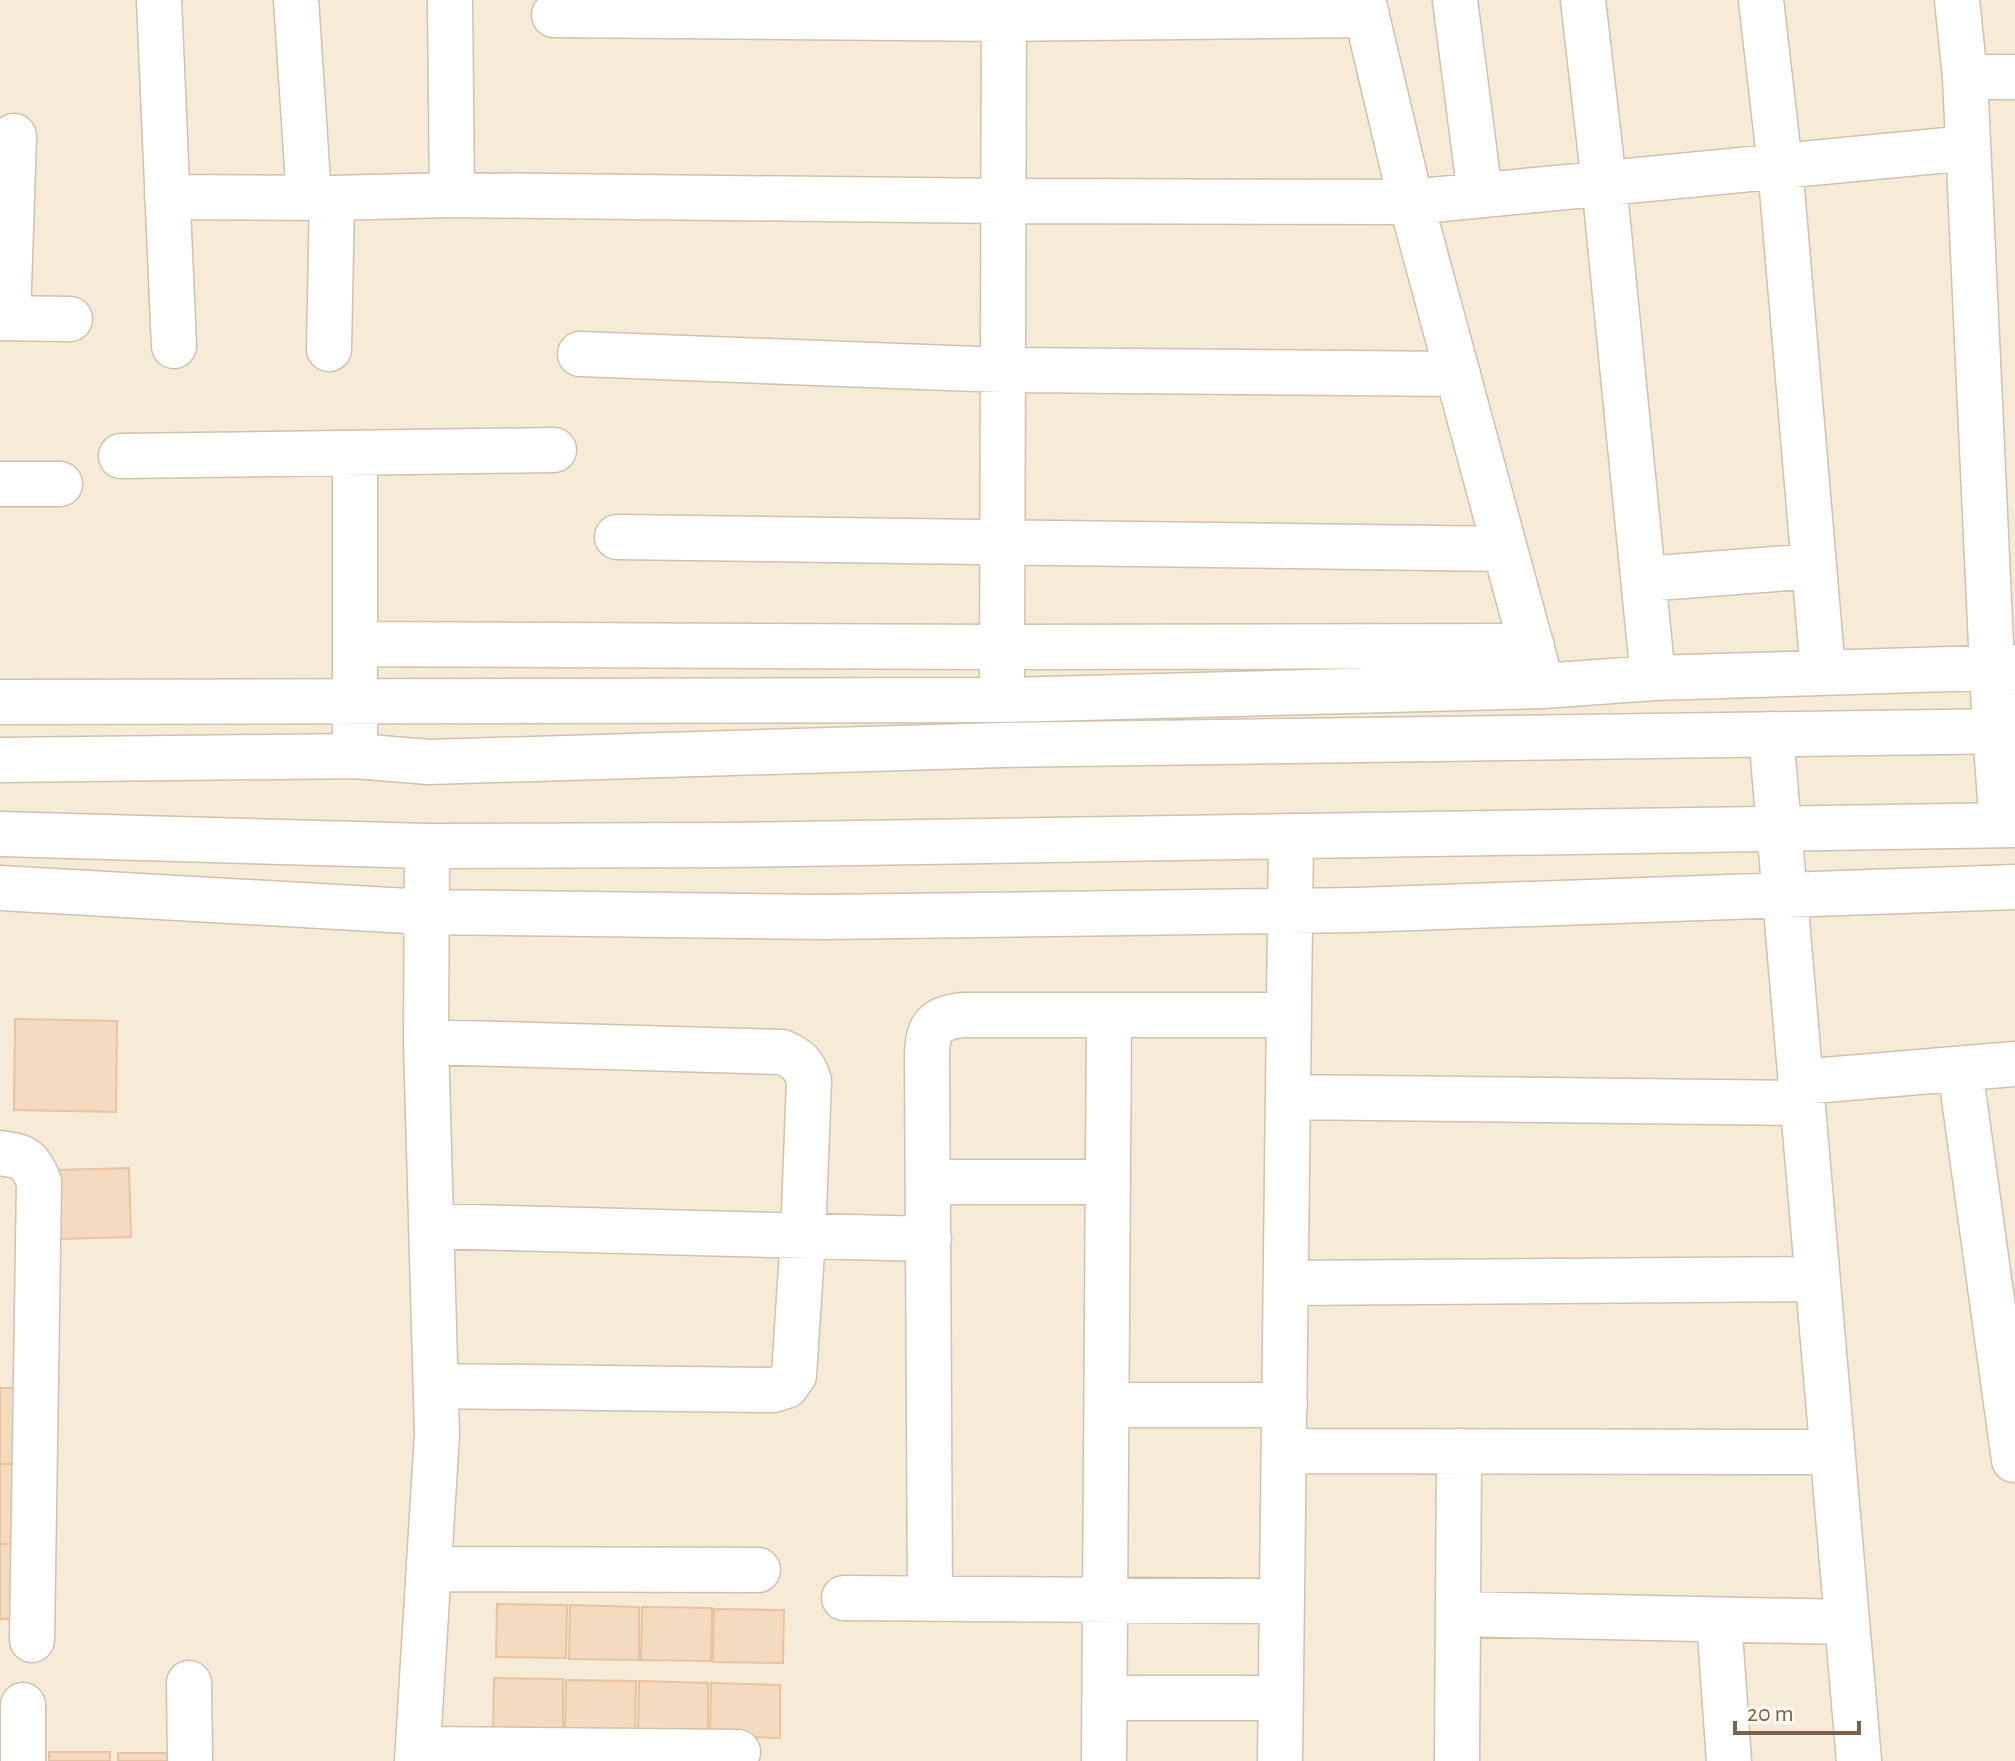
<svg xmlns="http://www.w3.org/2000/svg" width="2015" height="1761" font-family="'Alegreya Sans',sans-serif">
	<style>
		.residential { fill: #f5ebd7 }
		.building { fill: #f4dbc0; stroke: #e7c49f; stroke-width: 2 }
		.lines { fill: none; stroke-linecap: round; stroke-linejoin: round }
		.minor-casing { stroke: #d1c1ad; stroke-width: 47 }
		.tertiary-casing { stroke: #d1c1ad; stroke-width: 47 }
		.minor { stroke: #fff; stroke-width: 44 }
		.tertiary { stroke: #fff; stroke-width: 44 }
	</style>
	<rect width="100%" height="100%" fill="#fdf8e9"/>
	<path class="residential" d="M 0,0 L 2015,0 L 2015,1761 L 0,1761 Z"/>
	<path class="building" d="M 15,1019 L 117,1021 L 116,1112 L 14,1110 Z
		M 129,1168 L 131,1237 L 60,1239 L 57,1170 Z
		M 0,1388 L 31,1388 L 30,1464 L 0,1464 Z
		M 0,1464 L 30,1464 L 30,1544 L 0,1544 Z
		M 0,1544 L 30,1544 L 30,1619 L 0,1619 Z
		M 497,1604 L 567,1605 L 566,1658 L 496,1657 Z
		M 570,1605 L 639,1607 L 639,1660 L 569,1659 Z
		M 642,1607 L 712,1608 L 711,1661 L 641,1660 Z
		M 714,1609 L 784,1610 L 783,1663 L 713,1662 Z
		M 494,1678 L 563,1679 L 563,1733 L 493,1732 Z
		M 566,1680 L 636,1681 L 635,1734 L 565,1733 Z
		M 639,1681 L 708,1683 L 708,1736 L 638,1734 Z
		M 711,1683 L 780,1685 L 780,1738 L 710,1736 Z
		M 49,1752 L 110,1752 L 110,1761 L 49,1761 Z
		M 118,1753 L 180,1753 L 180,1761 L 118,1761 Z"/>
	<g class="lines">
		<g class="minor-casing">
			<path id="minor" d="M 159,0 L 174,346
				M 296,0 L 309,197
				M 450,0 L 452,195
				M 1363,0 L 1411,202 L 1538,671
				M 1455,0 L 1480,195
				M 1583,0 L 1604,183 L 1653,678
				M 1761,0 L 1780,166 L 1823,672
				M 1957,0 L 1965,77 L 1995,732 L 2002,825
				M 554,15 L 1004,19 L 1367,15
				M 1965,77 L 2015,77
				M 167,197 L 332,198 L 452,195 L 1004,201 L 1411,202 L 1968,148
				M 0,318 L 70,319
				M 8,318 L 14,136
				M 329,349 L 332,198
				M 580,354 L 1003,370 L 1458,374
				M 355,453 L 355,756
				M 121,456 L 554,450
				M 0,484 L 60,484
				M 617,537 L 1505,549
				M 1644,579 L 1814,566
				M 355,644 L 1002,647 L 1532,646
				M 1002,675 L 1004,0
				M 0,702 L 1002,700 L 1542,686 L 1653,678 L 2015,667
				M 1771,734 L 1859,1761
				M 0,888 L 426,912 L 822,917 L 1356,910 L 2015,887
				M 426,1042 L 782,1052 C 798,1059 804,1064 809,1081 L 803,1237 L 794,1375 L 786,1386 L 773,1390 L 436,1386
				M 1960,1069 L 2014,1460
				M 1800,1082 L 2015,1064
				M 1288,1097 L 1802,1103
				M 0,1153 C 24,1156 30,1159 39,1182 L 32,1640
				M 928,1182 L 1108,1182
				M 431,1226 L 929,1239
				M 1286,1283 L 1817,1279
				M 1107,1405 L 1285,1405
				M 1284,1451 L 1831,1452
				M 429,1569 L 758,1570
				M 844,1598 L 1282,1601
				M 930,1598 L 927,1052 C 929,1025 935,1019 962,1015 L 1288,1015
				M 1458,1614 L 1846,1622
				M 1719,1620 L 1729,1761
				M 189,1683 L 190,1761
				M 1105,1698 L 1281,1698
				M 23,1705 L 23,1761
				M 418,1749 L 738,1752
				M 417,1761 L 437,1434 L 426,1042 L 427,846
				M 1104,1761 L 1109,1015
				M 1280,1761 L 1291,836
				M 1457,1761 L 1459,1451"/>
		</g>
		<g class="tertiary-casing">
			<path id="tertiary" d="M 0,760 L 355,756 L 429,762 L 1002,745 L 2015,731
				M 0,834 L 427,846 L 727,845 L 2015,825"/>
		</g>
		<use href="#minor" class="minor"/>
		<use href="#tertiary" class="tertiary"/>
	</g>
	<path d="M1735 1721v12h124v-12" fill="none" stroke="#7a624b" stroke-width="4"/>
	<text x="1747" y="1721" font-size="24" fill="#7a624b" stroke="#fffbf1" stroke-width="6" paint-order="stroke">20 m</text>
</svg>
